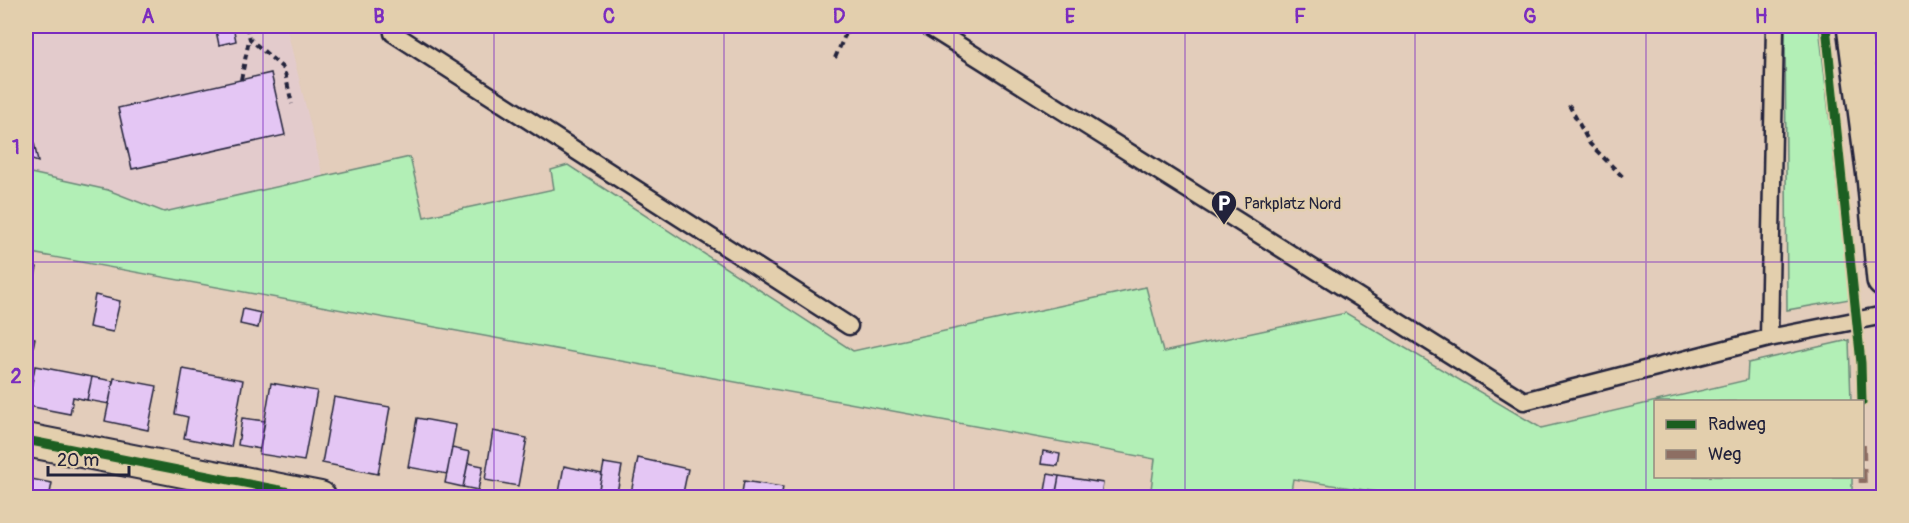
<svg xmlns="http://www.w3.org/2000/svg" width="1909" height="523" font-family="Pangolin,sans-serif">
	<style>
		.built { fill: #e3cbcc }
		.green { fill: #b2efb6; stroke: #6a8878; stroke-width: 1.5 }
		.building { fill: #e4c6f4; stroke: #22223b; stroke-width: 1.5 }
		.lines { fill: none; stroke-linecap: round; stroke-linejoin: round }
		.lane-casing { stroke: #22223b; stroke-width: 21 }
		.street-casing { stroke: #22223b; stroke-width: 36 }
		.secondary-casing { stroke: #22223b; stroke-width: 38 }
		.path { stroke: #22223b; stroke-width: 4; stroke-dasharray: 6 4.5; stroke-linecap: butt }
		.lane { stroke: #e3cfad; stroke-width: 16 }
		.street { stroke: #e3cfad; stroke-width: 32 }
		.secondary { stroke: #e3cfad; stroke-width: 33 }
		.quiet { stroke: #8d6e63; stroke-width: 8; stroke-dasharray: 15 8; stroke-linecap: butt }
		.cycleway-casing { stroke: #e3cfad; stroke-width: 13 }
		.cycleway { stroke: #1b5e20; stroke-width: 9 }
		.grid { fill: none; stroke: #7b2cbf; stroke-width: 1.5; stroke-opacity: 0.55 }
		.labels { text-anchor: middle; stroke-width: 5; stroke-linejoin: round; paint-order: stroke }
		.poi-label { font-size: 16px; fill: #22223b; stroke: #e3cfad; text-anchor: start }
		.neatline { fill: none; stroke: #7b2cbf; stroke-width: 2 }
		.grid-label { font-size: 20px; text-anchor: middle; font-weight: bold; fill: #7b2cbf }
	</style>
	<rect width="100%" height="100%" fill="#e3cdbb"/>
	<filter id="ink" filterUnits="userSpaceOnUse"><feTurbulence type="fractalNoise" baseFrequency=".0167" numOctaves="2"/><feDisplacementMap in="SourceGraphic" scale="12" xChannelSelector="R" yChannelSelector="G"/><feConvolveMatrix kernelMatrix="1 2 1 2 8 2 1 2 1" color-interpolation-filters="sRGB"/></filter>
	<g filter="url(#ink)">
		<path class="built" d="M 26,26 L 286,26 L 323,176 L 164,212 L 108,190 L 26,172 Z"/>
		<path class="green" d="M 1785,26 L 1819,26 L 1850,299 L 1787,310 Z
			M 1867,26 L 1883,26 L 1883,163 Z
			M 410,157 L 424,217 L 554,189 L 551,170 L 568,165 L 853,351 L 1146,287 L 1163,352 L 1346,313 L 1541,428 L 1747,380 L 1748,363 L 1849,340 L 1851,401 L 1656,402 L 1656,476 L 1852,477 L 1852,497 L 1417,498 L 1293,479 L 1290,497 L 1150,497 L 1155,459 L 26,252 L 26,172 L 108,190 L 164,212 Z"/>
		<path class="building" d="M 215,26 L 233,26 L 236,41 L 219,45 Z
			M 271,73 L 285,135 L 132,169 L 118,108 Z
			M 26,104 L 38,162 L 26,158 Z
			M 26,265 L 37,267 L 33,285 L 26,283 Z
			M 95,295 L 120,301 L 113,332 L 89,327 Z
			M 243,309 L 261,313 L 258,328 L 240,324 Z
			M 26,336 L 35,338 L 30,362 L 26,361 Z
			M 35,366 L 92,377 L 87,400 L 73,397 L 70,414 L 28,406 Z
			M 183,369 L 243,380 L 231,447 L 184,438 L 188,417 L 175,414 Z
			M 92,377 L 113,381 L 109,404 L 87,400 Z
			M 114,378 L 157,386 L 148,430 L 105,421 Z
			M 271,383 L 317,391 L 304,461 L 259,454 Z
			M 334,397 L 390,407 L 378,474 L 322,463 Z
			M 242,418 L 265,421 L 260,449 L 238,445 Z
			M 417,418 L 456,425 L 447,474 L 408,467 Z
			M 493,431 L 527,438 L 518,486 L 485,480 Z
			M 452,448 L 470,452 L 463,487 L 445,483 Z
			M 1043,451 L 1060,454 L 1058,466 L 1041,464 Z
			M 638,458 L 688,469 L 682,498 L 630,498 Z
			M 468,463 L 483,466 L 478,490 L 463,487 Z
			M 604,463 L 622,466 L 616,498 L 598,494 Z
			M 564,466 L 602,474 L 597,498 L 558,498 Z
			M 1048,474 L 1059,476 L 1056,492 L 1045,491 Z
			M 1059,476 L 1103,483 L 1101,498 L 1055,498 Z
			M 26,478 L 52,483 L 49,498 L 26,498 Z
			M 744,481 L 783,487 L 781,498 L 741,498 Z"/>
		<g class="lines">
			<g class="lane-casing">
				<path id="lane" d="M 392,26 L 393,33 L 849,326
					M 928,26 L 1524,401 L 1769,338 L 1775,26
					M 1769,338 L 1884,315"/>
			</g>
			<g class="street-casing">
				<path id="street" d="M 26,440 L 320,498"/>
			</g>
			<g class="secondary-casing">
				<path id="secondary" d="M 1854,26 L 1874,177 L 1884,280"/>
			</g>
			<path class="path" d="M 246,26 L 250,39 L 284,69 L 292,104
				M 835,58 L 849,26
				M 241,80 L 249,40
				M 1569,105 L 1590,144 L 1623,177"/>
			<use href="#lane" class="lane"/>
			<use href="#street" class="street"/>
			<use href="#secondary" class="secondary"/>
			<path class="quiet" d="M 1862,445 L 1863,498"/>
			<g class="cycleway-casing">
				<path id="cycleway" d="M 1826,26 L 1861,363 L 1862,402
					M 26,440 L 320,498"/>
			</g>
			<use href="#cycleway" class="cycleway"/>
		</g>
	</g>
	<path class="grid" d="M 263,26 L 263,498M 494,26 L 494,498M 724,26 L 724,498M 954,26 L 954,498M 1185,26 L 1185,498M 1415,26 L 1415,498M 1646,26 L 1646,498M 26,262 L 1884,262"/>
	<defs>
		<g id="parking-pin" transform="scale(1.35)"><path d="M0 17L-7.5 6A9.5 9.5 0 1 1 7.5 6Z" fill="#22223b" stroke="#e3cfad"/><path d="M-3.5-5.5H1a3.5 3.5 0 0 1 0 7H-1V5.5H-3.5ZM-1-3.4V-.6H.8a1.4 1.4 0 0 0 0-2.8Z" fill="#fff"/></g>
	</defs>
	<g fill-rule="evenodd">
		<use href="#parking-pin" x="1224" y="203"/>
	</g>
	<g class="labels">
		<g class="poi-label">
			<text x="1244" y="209">Parkplatz Nord</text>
		</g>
	</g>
	<rect width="1909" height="523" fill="none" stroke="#e3cfad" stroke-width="66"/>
	<rect x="1654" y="400" width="210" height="78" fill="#e3cfad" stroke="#968a7f" stroke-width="1.5"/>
	<rect x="1666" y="420" width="30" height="9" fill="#1b5e20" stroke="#968a7f" stroke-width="1.5"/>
	<text x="1708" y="430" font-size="18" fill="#22223b">Radweg</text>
	<rect x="1666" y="450" width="30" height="9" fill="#8d6e63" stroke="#968a7f" stroke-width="1.5"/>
	<text x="1708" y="460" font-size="18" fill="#22223b">Weg</text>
	<path d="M48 466v9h81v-9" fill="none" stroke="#22223b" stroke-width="3"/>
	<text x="57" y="466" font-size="18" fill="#22223b" stroke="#e3cfad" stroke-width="4.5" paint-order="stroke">20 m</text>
	<rect x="33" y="33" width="1843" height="457" class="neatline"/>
	<g class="grid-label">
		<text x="148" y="23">A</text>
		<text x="379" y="23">B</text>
		<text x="609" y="23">C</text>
		<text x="839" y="23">D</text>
		<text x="1070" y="23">E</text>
		<text x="1300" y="23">F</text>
		<text x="1530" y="23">G</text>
		<text x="1761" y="23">H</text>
		<text x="16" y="154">1</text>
		<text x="16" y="383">2</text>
	</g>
</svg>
